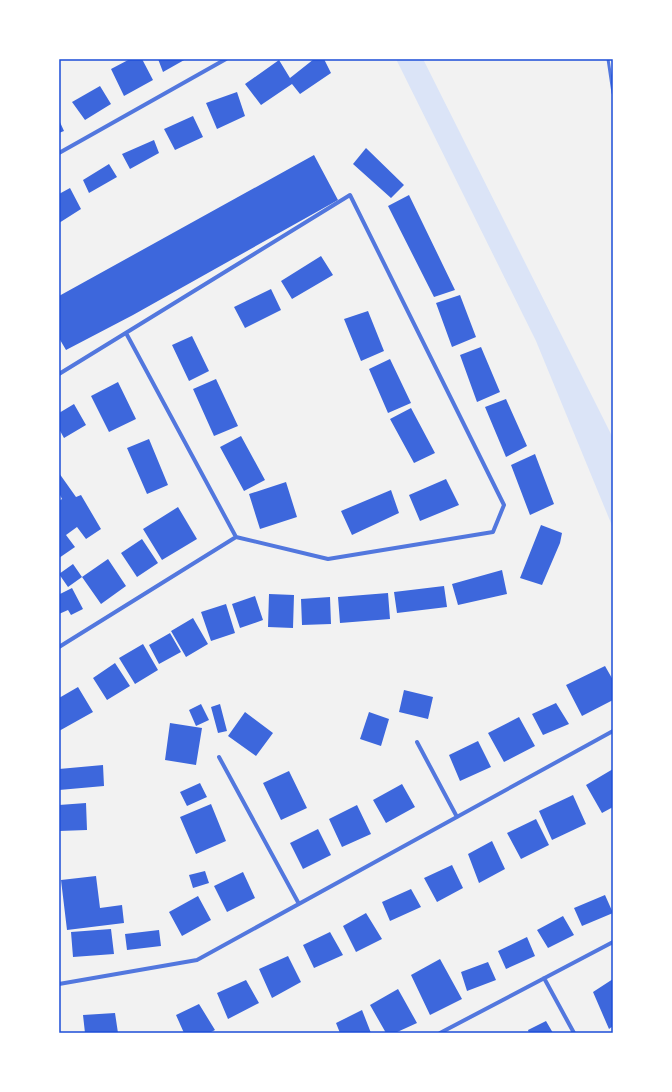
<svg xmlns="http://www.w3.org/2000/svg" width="672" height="1092" font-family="Roboto,sans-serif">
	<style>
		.green { fill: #dbe4f7 }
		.building { fill: #3d67dc }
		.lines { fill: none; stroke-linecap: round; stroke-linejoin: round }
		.service { stroke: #5277de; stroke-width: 3 }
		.minor { stroke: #5277de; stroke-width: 4 }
		.neatline { fill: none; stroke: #1d4ed8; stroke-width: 1.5 }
	</style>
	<rect width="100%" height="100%" fill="#f2f2f2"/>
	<path class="green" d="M 396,59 L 423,59 L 613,438 L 613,528 L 536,341 Z"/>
	<path class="building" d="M 130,59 L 142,59 L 153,80 L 124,96 L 111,69 Z
		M 158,59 L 186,59 L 163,72 Z
		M 314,59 L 324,59 L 331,73 L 300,94 L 292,84 L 261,105 L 245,84 L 279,60 L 290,78 Z
		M 100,86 L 111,104 L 85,120 L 72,102 Z
		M 237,92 L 245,116 L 217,129 L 206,103 Z
		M 193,116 L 203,137 L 175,150 L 164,129 Z
		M 59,120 L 64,131 L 59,133 Z
		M 154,140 L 159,153 L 130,169 L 122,154 Z
		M 366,148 L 404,185 L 391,198 L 353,164 Z
		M 314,155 L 338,200 L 133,315 L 66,350 L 59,338 L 59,296 Z
		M 109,164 L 117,177 L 89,193 L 83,180 Z
		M 70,188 L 81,209 L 59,223 L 59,194 Z
		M 409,195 L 455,290 L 434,297 L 388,206 Z
		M 321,256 L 333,275 L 292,299 L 281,281 Z
		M 271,289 L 281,310 L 245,328 L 234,307 Z
		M 460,295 L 476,337 L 452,347 L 436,303 Z
		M 368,311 L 384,351 L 361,361 L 344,319 Z
		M 192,336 L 209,371 L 189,381 L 172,345 Z
		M 481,347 L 500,392 L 477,402 L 460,355 Z
		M 390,359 L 411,403 L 388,413 L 369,369 Z
		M 216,379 L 238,426 L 214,436 L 193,389 Z
		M 118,382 L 136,419 L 109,432 L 91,396 Z
		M 506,399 L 527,446 L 506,457 L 485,407 Z
		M 74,404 L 86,425 L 64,438 L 59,429 L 59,413 Z
		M 411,408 L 435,453 L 414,463 L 390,419 Z
		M 241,436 L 265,480 L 244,491 L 220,447 Z
		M 149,439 L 168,485 L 147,494 L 127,448 Z
		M 535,454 L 554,504 L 530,515 L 511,465 Z
		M 59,473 L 76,497 L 81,495 L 101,529 L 86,539 L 77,527 L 66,535 L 75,547 L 59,558 L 59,501 L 62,499 L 60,495 L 59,496 Z
		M 446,479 L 459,505 L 420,521 L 409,495 Z
		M 286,482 L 297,517 L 260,529 L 249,494 Z
		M 391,490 L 399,513 L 352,535 L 341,511 Z
		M 178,507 L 197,539 L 162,560 L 143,529 Z
		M 541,525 L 562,533 L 560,543 L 542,585 L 520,578 Z
		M 142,539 L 158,563 L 137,577 L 121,553 Z
		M 108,559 L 126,586 L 101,604 L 82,577 Z
		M 73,564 L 82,577 L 68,587 L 59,574 Z
		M 502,570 L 507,594 L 458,605 L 452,584 Z
		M 444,586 L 447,607 L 397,613 L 394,592 Z
		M 72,588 L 83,609 L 71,615 L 68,610 L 59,614 L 59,592 L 60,594 Z
		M 388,593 L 390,619 L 340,623 L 338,597 Z
		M 269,594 L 294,595 L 293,628 L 268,627 Z
		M 255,596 L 263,620 L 240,628 L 232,604 Z
		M 330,597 L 331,624 L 302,625 L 301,599 Z
		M 226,604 L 235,633 L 211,641 L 201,612 Z
		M 193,618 L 208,644 L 186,657 L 171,631 Z
		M 170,633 L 181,652 L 159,664 L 149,645 Z
		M 143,644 L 158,670 L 135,684 L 119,658 Z
		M 115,663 L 130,686 L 107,700 L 93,678 Z
		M 605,666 L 613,680 L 613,700 L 582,716 L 566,685 Z
		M 78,687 L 93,712 L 59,731 L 59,698 Z
		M 404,690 L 433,697 L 428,719 L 399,712 Z
		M 556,703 L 569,724 L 543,735 L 532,714 Z
		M 201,704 L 209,720 L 196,726 L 189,710 Z
		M 220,704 L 227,731 L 218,733 L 211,707 Z
		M 245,712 L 273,733 L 256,756 L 228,736 Z
		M 369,712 L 389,719 L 381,746 L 360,739 Z
		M 519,717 L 535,746 L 504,762 L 488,733 Z
		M 170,723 L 202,728 L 196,765 L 165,760 Z
		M 478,741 L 491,767 L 460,781 L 449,755 Z
		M 103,765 L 104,786 L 59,790 L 59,769 Z
		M 613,769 L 613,807 L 602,813 L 586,785 Z
		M 289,771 L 307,808 L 281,820 L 263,783 Z
		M 200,783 L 207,797 L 187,806 L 180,792 Z
		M 402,784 L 415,807 L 386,823 L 373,800 Z
		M 573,795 L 586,824 L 552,840 L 539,811 Z
		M 86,803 L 87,830 L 59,831 L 59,805 Z
		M 211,804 L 226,841 L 196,854 L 180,817 Z
		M 357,805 L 371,834 L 342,847 L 329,819 Z
		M 536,819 L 549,845 L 521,859 L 507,833 Z
		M 318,829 L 331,855 L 303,869 L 290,843 Z
		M 492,841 L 505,869 L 479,883 L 468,854 Z
		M 452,865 L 463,888 L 437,902 L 424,878 Z
		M 205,871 L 209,883 L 193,888 L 189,875 Z
		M 243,872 L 255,898 L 227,912 L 214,886 Z
		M 96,876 L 100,908 L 122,905 L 124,923 L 67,930 L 61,880 Z
		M 411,889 L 421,907 L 390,921 L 382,902 Z
		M 605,895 L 613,913 L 582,926 L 574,908 Z
		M 198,896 L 211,920 L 182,936 L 169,912 Z
		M 366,913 L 382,939 L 356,952 L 343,926 Z
		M 563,916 L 574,935 L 548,948 L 537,930 Z
		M 111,929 L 114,954 L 73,957 L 71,932 Z
		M 159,930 L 161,946 L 127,950 L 125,934 Z
		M 330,932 L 343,955 L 314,968 L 303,945 Z
		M 527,937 L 535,956 L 506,969 L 498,951 Z
		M 288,956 L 301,982 L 272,998 L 259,969 Z
		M 440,959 L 462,999 L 430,1015 L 411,975 Z
		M 488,962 L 496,980 L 467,991 L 461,972 Z
		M 613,979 L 613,1026 L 609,1029 L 593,992 Z
		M 246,980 L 259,1003 L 228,1019 L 217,993 Z
		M 398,989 L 417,1023 L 395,1033 L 386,1033 L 370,1005 Z
		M 199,1004 L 215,1030 L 209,1033 L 184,1033 L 176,1015 Z
		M 362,1010 L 371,1033 L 340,1033 L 336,1023 Z
		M 115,1013 L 118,1033 L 85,1033 L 83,1015 Z
		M 546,1021 L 553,1033 L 529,1033 L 528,1030 Z"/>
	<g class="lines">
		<path class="service" d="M 608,59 L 613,93"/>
		<path class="minor" d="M 59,153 L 226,59
			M 126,333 L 236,537
			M 59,374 L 350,195 L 504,505 L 493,532 L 328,559 L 236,537 L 59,647
			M 417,742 L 457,817
			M 219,757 L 299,904
			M 544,978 L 574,1033
			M 59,984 L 197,960 L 613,731
			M 440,1033 L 613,942"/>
	</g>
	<rect width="672" height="1092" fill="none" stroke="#ffffff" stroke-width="120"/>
	<rect x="60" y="60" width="552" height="972" class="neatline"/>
</svg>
